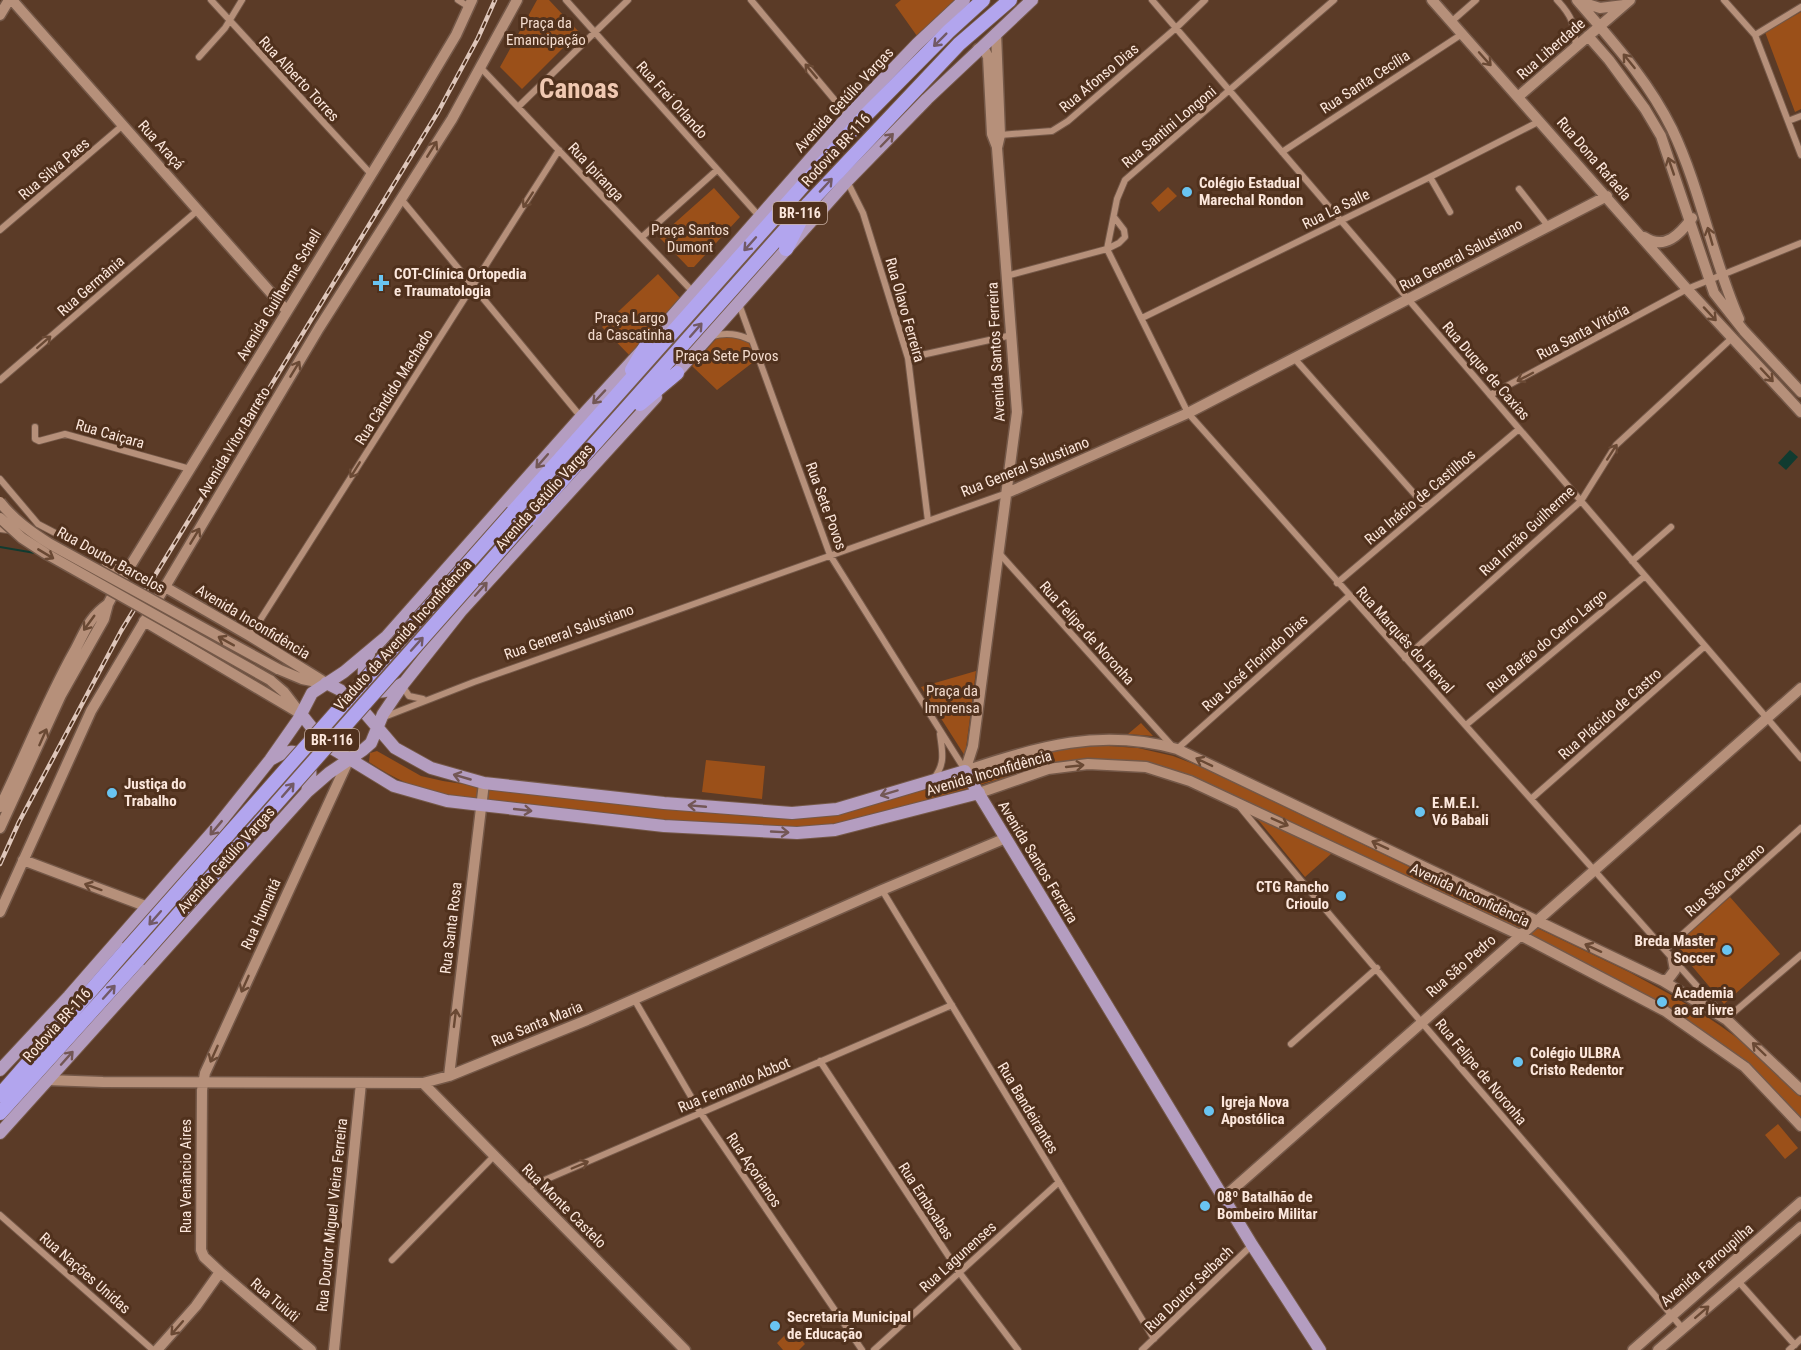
<svg xmlns="http://www.w3.org/2000/svg" width="1801" height="1350" font-family="'Roboto Condensed',sans-serif">
	<style>
		.green { fill: #9b5019 }
		.water { fill: #103b30 }
		.lines { fill: none; stroke-linecap: round; stroke-linejoin: round }
		.stream { stroke: #103b30; stroke-width: 2 }
		.street-casing { stroke: #745848; stroke-width: 8 }
		.secondary-casing { stroke: #745848; stroke-width: 13 }
		.primary-casing { stroke: #745848; stroke-width: 14 }
		.highway-casing { stroke: #745848; stroke-width: 16 }
		.street { stroke: #b6907a; stroke-width: 6 }
		.secondary { stroke: #b6907a; stroke-width: 10 }
		.primary { stroke: #b49dc0; stroke-width: 12 }
		.highway { stroke: #b2a5ee; stroke-width: 14 }
		.rail-casing { stroke: #dec6ba; stroke-width: 4.5 }
		.rail { stroke: #50311d; stroke-width: 2; stroke-dasharray: 7; stroke-linecap: butt }
		.secondary-bridge-casing { stroke: #745848; stroke-width: 13; stroke-linecap: butt }
		.highway-bridge-casing { stroke: #745848; stroke-width: 16; stroke-linecap: butt }
		.secondary-bridge { stroke: #b6907a; stroke-width: 10 }
		.highway-bridge { stroke: #b2a5ee; stroke-width: 14 }
		.oneway { stroke: #725a66 }
		.oneway2 { stroke: #6a4934 }
		.oneway3 { stroke: #735756 }
		.poi-dot { fill: #69c4f1; stroke: #50311d; stroke-width: 2 }
		.labels { text-anchor: middle; stroke-width: 6; stroke-linejoin: round; paint-order: stroke }
		.shield { fill: #50311d; stroke: #c8b0a3; stroke-width: 1.5 }
		.shield-label { font-size: 14px; font-weight: bold; fill: #fce7dc }
		.park-label { font-size: 15px; fill: #f3dbcd; stroke: #50311d }
		.street-label { font-size: 15px; fill: #fce7dc; stroke: #50311d }
		.poi-label { font-size: 15px; font-weight: bold; fill: #fce7dc; stroke: #50311d; text-anchor: start }
		.town-label { font-size: 27px; font-weight: bold; fill: #f0c8b1; stroke: #50311d }
	</style>
	<rect width="100%" height="100%" fill="#5b3b27"/>
	<path class="green" d="M 537,0 L 549,0 L 579,32 L 522,89 L 500,67 Z
		M 901,0 L 955,0 L 955,2 L 917,36 L 895,5 Z
		M 1801,12 L 1801,109 L 1795,112 L 1765,32 Z
		M 1168,187 L 1177,196 L 1159,212 L 1151,203 Z
		M 714,188 L 740,217 L 694,267 L 688,267 L 659,237 Z
		M 658,274 L 681,299 L 631,357 L 602,327 Z
		M 725,336 L 748,341 L 756,360 L 717,390 L 692,366 L 716,339 Z
		M 976,671 L 965,756 L 921,687 Z
		M 1141,723 L 1153,736 L 1128,734 Z
		M 1094,745 L 1138,748 L 1173,756 L 1199,766 L 1629,972 C 1674,996 1719,1021 1758,1055 C 1773,1068 1787,1083 1801,1097 L 1801,1118 L 1747,1063 L 1666,1008 L 1145,764 L 1047,765 L 837,827 L 797,829 L 666,822 L 448,798 C 418,789 394,779 369,762 L 370,753 L 377,751 L 421,776 L 443,781 L 502,790 L 790,818 L 1048,751 Z
		M 706,760 L 765,766 L 762,799 L 702,792 Z
		M 1255,816 L 1332,853 L 1305,877 Z
		M 1730,897 L 1780,954 L 1724,1004 L 1675,946 Z
		M 1778,1124 L 1798,1148 L 1785,1159 L 1765,1135 Z
		M 791,1329 L 805,1344 L 799,1350 L 783,1350 L 777,1343 Z"/>
	<path class="water" d="M 1790,450 L 1798,457 L 1786,470 L 1778,463 Z"/>
	<g class="lines">
		<path class="stream" d="M 0,547 L 35,553"/>
		<g class="street-casing">
			<path id="street" d="M 211,0 L 370,173
				M 458,0 L 469,7
				M 566,0 L 759,216
				M 751,0 L 848,116
				M 1152,0 L 1801,758
				M 1557,0 C 1573,17 1574,24 1576,47
				M 1724,0 L 1755,35 L 1801,155
				M 1451,22 L 1476,0
				M 1755,35 L 1801,7
				M 199,57 L 225,28 L 242,0
				M 481,68 L 693,292
				M 518,107 L 628,0
				M 1788,121 L 1801,116
				M 1000,135 L 1052,131 L 1068,121 L 1176,28 L 1205,0
				M 1282,152 L 1462,34
				M 1430,177 L 1450,212
				M 847,181 L 863,213 L 908,358 L 928,521
				M 1519,189 L 1548,226
				M 401,199 L 581,417
				M 0,230 L 123,125
				M 642,237 L 717,170
				M 1107,249 L 1188,413 L 1720,1012
				M 1107,249 L 1117,199 L 1125,180 L 1334,0
				M 1006,276 L 1107,249 L 1119,243 L 1125,237 L 1124,230 L 1114,217
				M 739,304 L 830,555 L 965,770
				M 1142,318 L 1430,177 L 1540,121
				M 712,336 C 727,332 738,334 751,340
				M 908,358 L 1012,335
				M 1294,358 L 1426,507
				M 0,380 L 198,210
				M 1490,395 L 1687,289 L 1801,243
				M 35,427 L 35,439 L 39,441 L 65,434 L 190,469
				M 0,479 L 38,524 L 105,559 L 129,567
				M 0,529 L 15,531
				M 999,553 L 1173,747
				M 1632,561 L 1671,527
				M 1337,583 L 1519,429
				M 250,636 L 559,150
				M 1405,658 L 1581,501 L 1616,445 L 1732,338
				M 403,687 L 409,696 L 423,699
				M 384,717 L 474,682 L 1007,493
				M 1466,725 L 1645,576
				M 1177,749 L 1349,596
				M 934,778 C 946,763 942,751 940,734
				M 1531,799 L 1705,646
				M 1240,807 C 1384,983 1537,1153 1683,1329
				M 882,890 L 1154,1339
				M 1665,950 L 1801,828
				M 634,999 L 700,1112 L 862,1350
				M 1726,1019 L 1801,955
				M 1291,1044 L 1377,968
				M 820,1061 L 959,1272 L 1018,1350
				M 526,1188 L 952,1005
				M 0,1215 L 153,1350
				M 392,1260 L 494,1156
				M 1738,1281 L 1795,1345
				M 874,1350 L 1059,1182
				M 1142,1350 L 1252,1245
				M 1789,1350 L 1801,1339"/>
		</g>
		<g class="secondary-casing">
			<path id="secondary" d="M 12,0 L 287,311
				M 1432,0 L 1687,289 L 1801,412
				M 1577,0 C 1612,41 1648,80 1672,129 C 1701,190 1712,258 1739,319
				M 1578,1 L 1600,8 L 1624,5
				M 0,15 L 9,0
				M 1588,36 L 1609,60 L 1645,109 L 1661,136 L 1714,293 L 1744,331 L 1801,392
				M 978,49 L 985,51 L 988,57 L 992,134 L 997,147
				M 1519,96 L 1630,0
				M 1644,237 C 1665,251 1680,234 1692,218
				M 1007,493 L 1188,413 L 1607,196
				M 105,559 L 117,583
				M 165,587 L 250,636 L 326,683
				M 144,621 L 301,714
				M 278,669 L 302,679 L 322,683
				M 270,680 L 284,692 L 297,709
				M 965,771 C 1038,746 1101,728 1177,749 L 1663,981 L 1727,1020 L 1801,1090
				M 965,771 L 973,746 L 1017,412 L 997,148 L 1000,135 L 996,33
				M 979,793 L 1048,769 L 1088,764 L 1146,767 L 1190,781 L 1520,935 L 1665,1011 L 1745,1067 L 1801,1126
				M 0,807 C 25,756 46,702 74,652 C 85,632 88,618 108,604
				M 0,828 L 61,695 L 104,619 L 108,604 L 116,589 L 419,97 L 456,35 L 472,0
				M 23,860 L 148,907
				M 0,912 L 91,711 L 319,328 L 452,119 L 517,0
				M 1663,981 L 1669,978 L 1675,970 L 1673,959
				M 449,1076 L 484,783
				M 47,1080 L 103,1082 L 423,1083 L 449,1076 L 587,1020 L 882,890 L 1006,838
				M 423,1083 L 685,1350
				M 1223,1198 L 1801,688
				M 157,1350 L 196,1306 L 220,1272
				M 311,1350 L 220,1272 L 204,1257 L 201,1250 L 202,1090 L 205,1073 L 349,759
				M 334,1350 L 361,1083
				M 1633,1350 L 1801,1202
				M 1658,1350 L 1801,1227"/>
		</g>
		<g class="primary-casing">
			<path id="primary" d="M 671,379 L 847,181 L 927,99 L 1032,0
				M 369,654 C 360,670 361,695 385,691 C 392,690 397,686 403,683
				M 326,683 L 340,690 L 360,707 L 395,748 L 431,768 L 484,783 L 664,803 L 792,813 L 837,809 L 965,771 L 1252,1245 L 1320,1350
				M 301,714 L 325,744 L 394,786 L 447,801 L 481,805 L 664,826 L 797,833 L 835,830 L 979,793
				M 272,759 C 301,740 318,761 307,791
				M 0,1070 L 69,996 L 215,829 L 270,760 L 298,720 L 312,693 L 344,672 L 387,636 L 581,417 L 646,346 L 848,116 L 917,44 L 964,0
				M 0,1133 L 307,792 L 329,773 L 363,750 L 371,743 L 383,714 L 404,683 L 461,611 L 656,397"/>
		</g>
		<g class="highway-casing">
			<path id="highway" d="M 786,249 L 800,221
				M 632,370 L 646,346
				M 640,404 L 677,373
				M 513,512 L 863,118 L 949,31 L 983,0
				M 527,520 L 809,203 L 959,44 L 1010,0
				M 0,1095 L 128,948
				M 0,1113 L 138,960"/>
		</g>
		<use href="#street" class="street"/>
		<use href="#secondary" class="secondary"/>
		<use href="#primary" class="primary"/>
		<use href="#highway" class="highway"/>
		<g class="rail-casing">
			<path id="rail" d="M 0,864 L 19,822 L 121,631 L 438,112 L 478,38 L 495,0"/>
		</g>
		<use href="#rail" class="rail"/>
		<g class="secondary-bridge-casing">
			<path id="secondary-bridge" d="M 0,502 C 14,520 31,532 50,544 L 278,669
				M 0,518 L 22,538 L 45,553 L 270,680"/>
		</g>
		<g class="highway-bridge-casing">
			<path id="highway-bridge" d="M 128,948 L 513,512
				M 138,960 L 527,520"/>
		</g>
		<use href="#secondary-bridge" class="secondary-bridge"/>
		<use href="#highway-bridge" class="highway-bridge"/>
	</g>
	<defs><path id="oneway-shaft" d="M-6 0H5M1.5-3L5.5 0L1.5 3" fill="none" stroke-width="1.6" stroke-linecap="round" stroke-linejoin="round" transform="scale(1.5)"/></defs>
	<g class="oneway">
		<use href="#oneway-shaft" transform="translate(940 40) rotate(135)"/>
		<use href="#oneway-shaft" transform="translate(826 185) rotate(-47)"/>
		<use href="#oneway-shaft" transform="translate(750 244) rotate(132)"/>
		<use href="#oneway-shaft" transform="translate(696 330) rotate(-49)"/>
		<use href="#oneway-shaft" transform="translate(417 644) rotate(-48)"/>
		<use href="#oneway-shaft" transform="translate(288 790) rotate(-49)"/>
		<use href="#oneway-shaft" transform="translate(155 918) rotate(131)"/>
		<use href="#oneway-shaft" transform="translate(109 992) rotate(-48)"/>
	</g>
	<g class="oneway2">
		<use href="#oneway-shaft" transform="translate(1485 59) rotate(48)"/>
		<use href="#oneway-shaft" transform="translate(1629 61) rotate(-129)"/>
		<use href="#oneway-shaft" transform="translate(811 71) rotate(-130)"/>
		<use href="#oneway-shaft" transform="translate(432 149) rotate(-58)"/>
		<use href="#oneway-shaft" transform="translate(1671 166) rotate(-109)"/>
		<use href="#oneway-shaft" transform="translate(528 200) rotate(123)"/>
		<use href="#oneway-shaft" transform="translate(1710 236) rotate(-106)"/>
		<use href="#oneway-shaft" transform="translate(1710 314) rotate(47)"/>
		<use href="#oneway-shaft" transform="translate(44 342) rotate(-41)"/>
		<use href="#oneway-shaft" transform="translate(295 369) rotate(-59)"/>
		<use href="#oneway-shaft" transform="translate(1767 375) rotate(47)"/>
		<use href="#oneway-shaft" transform="translate(1525 377) rotate(152)"/>
		<use href="#oneway-shaft" transform="translate(1612 452) rotate(-57)"/>
		<use href="#oneway-shaft" transform="translate(355 470) rotate(122)"/>
		<use href="#oneway-shaft" transform="translate(195 536) rotate(-59)"/>
		<use href="#oneway-shaft" transform="translate(46 554) rotate(31)"/>
		<use href="#oneway-shaft" transform="translate(89 623) rotate(126)"/>
		<use href="#oneway-shaft" transform="translate(226 641) rotate(-151)"/>
		<use href="#oneway-shaft" transform="translate(43 737) rotate(-66)"/>
		<use href="#oneway-shaft" transform="translate(1204 762) rotate(-154)"/>
		<use href="#oneway-shaft" transform="translate(1075 766) rotate(-6)"/>
		<use href="#oneway-shaft" transform="translate(1280 822) rotate(24)"/>
		<use href="#oneway-shaft" transform="translate(1380 845) rotate(-155)"/>
		<use href="#oneway-shaft" transform="translate(93 887) rotate(-160)"/>
		<use href="#oneway-shaft" transform="translate(1593 948) rotate(-155)"/>
		<use href="#oneway-shaft" transform="translate(245 984) rotate(114)"/>
		<use href="#oneway-shaft" transform="translate(455 1018) rotate(-83)"/>
		<use href="#oneway-shaft" transform="translate(1759 1049) rotate(-136)"/>
		<use href="#oneway-shaft" transform="translate(214 1054) rotate(114)"/>
		<use href="#oneway-shaft" transform="translate(580 1165) rotate(-23)"/>
		<use href="#oneway-shaft" transform="translate(1702 1312) rotate(-41)"/>
		<use href="#oneway-shaft" transform="translate(177 1328) rotate(131)"/>
	</g>
	<g class="oneway3">
		<use href="#oneway-shaft" transform="translate(887 140) rotate(-46)"/>
		<use href="#oneway-shaft" transform="translate(599 397) rotate(133)"/>
		<use href="#oneway-shaft" transform="translate(542 461) rotate(131)"/>
		<use href="#oneway-shaft" transform="translate(481 589) rotate(-48)"/>
		<use href="#oneway-shaft" transform="translate(462 777) rotate(-164)"/>
		<use href="#oneway-shaft" transform="translate(889 793) rotate(163)"/>
		<use href="#oneway-shaft" transform="translate(697 806) rotate(-175)"/>
		<use href="#oneway-shaft" transform="translate(523 810) rotate(6)"/>
		<use href="#oneway-shaft" transform="translate(216 828) rotate(130)"/>
		<use href="#oneway-shaft" transform="translate(780 832) rotate(3)"/>
		<use href="#oneway-shaft" transform="translate(67 1058) rotate(-48)"/>
	</g>
	<g class="poi-dot">
		<circle cx="1187" cy="192" r="6"/>
		<path d="M378 274h6v6h6v6h-6v6h-6v-6h-6v-6h6z"/>
		<circle cx="112" cy="793" r="6"/>
		<circle cx="1420" cy="812" r="6"/>
		<circle cx="1341" cy="896" r="6"/>
		<circle cx="1727" cy="950" r="6"/>
		<circle cx="1662" cy="1002" r="6"/>
		<circle cx="1518" cy="1062" r="6"/>
		<circle cx="1209" cy="1111" r="6"/>
		<circle cx="1205" cy="1206" r="6"/>
		<circle cx="775" cy="1326" r="6"/>
	</g>
	<g class="labels">
		<g class="shield">
			<rect x="773" y="202" width="54" height="22" rx="4.5"/>
			<rect x="305" y="729" width="54" height="22" rx="4.5"/>
		</g>
		<g class="shield-label">
			<text x="800" y="218">BR-116</text>
			<text x="332" y="745">BR-116</text>
		</g>
		<g class="park-label">
			<text x="546" y="28">Praça da<tspan x="546" dy="17">Emancipação</tspan></text>
			<text x="690" y="235">Praça Santos<tspan x="690" dy="17">Dumont</tspan></text>
			<text x="630" y="323">Praça Largo<tspan x="630" dy="17">da Cascatinha</tspan></text>
			<text x="727" y="361">Praça Sete Povos</text>
			<text x="952" y="696">Praça da<tspan x="952" dy="17">Imprensa</tspan></text>
		</g>
		<g class="street-label">
			<text transform="translate(1551 49) rotate(-41)" y="5">Rua Liberdade</text>
			<text transform="translate(1099 78) rotate(-40)" y="5">Rua Afonso Dias</text>
			<text transform="translate(299 79) rotate(47)" y="5">Rua Alberto Torres</text>
			<text transform="translate(1365 82) rotate(-33)" y="5">Rua Santa Cecília</text>
			<text transform="translate(672 100) rotate(48)" y="5">Rua Frei Orlando</text>
			<text transform="translate(844 100) rotate(-47)" y="5">Avenida Getúlio Vargas</text>
			<text transform="translate(1169 127) rotate(-40)" y="5">Rua Santini Longoni</text>
			<text transform="translate(161 145) rotate(48)" y="5">Rua Araçá</text>
			<text transform="translate(836 150) rotate(-47)" y="5">Rodovia BR-116</text>
			<text transform="translate(1594 159) rotate(49)" y="5">Rua Dona Rafaela</text>
			<text transform="translate(54 169) rotate(-40)" y="5">Rua Silva Paes</text>
			<text transform="translate(596 172) rotate(47)" y="5">Rua Ipiranga</text>
			<text transform="translate(1336 209) rotate(-26)" y="5">Rua La Salle</text>
			<text transform="translate(1461 255) rotate(-28)" y="5">Rua General Salustiano</text>
			<text transform="translate(91 286) rotate(-41)" y="5">Rua Germânia</text>
			<text transform="translate(279 295) rotate(-59)" y="5">Avenida Guilherme Schell</text>
			<text transform="translate(905 310) rotate(74)" y="5">Rua Olavo Ferreira</text>
			<text transform="translate(1583 332) rotate(-28)" y="5">Rua Santa Vitória</text>
			<text transform="translate(996 352) rotate(-93)" y="5">Avenida Santos Ferreira</text>
			<text transform="translate(1486 371) rotate(49)" y="5">Rua Duque de Caxias</text>
			<text transform="translate(394 387) rotate(-58)" y="5">Rua Cândido Machado</text>
			<text transform="translate(110 434) rotate(16)" y="5">Rua Caiçara</text>
			<text transform="translate(234 442) rotate(-59)" y="5">Avenida Vitor Barreto</text>
			<text transform="translate(1025 467) rotate(-22)" y="5">Rua General Salustiano</text>
			<text transform="translate(544 497) rotate(-48)" y="5">Avenida Getúlio Vargas</text>
			<text transform="translate(1420 497) rotate(-40)" y="5">Rua Inácio de Castilhos</text>
			<text transform="translate(826 506) rotate(70)" y="5">Rua Sete Povos</text>
			<text transform="translate(1527 531) rotate(-43)" y="5">Rua Irmão Guilherme</text>
			<text transform="translate(111 560) rotate(29)" y="5">Rua Doutor Barcelos</text>
			<text transform="translate(253 622) rotate(31)" y="5">Avenida Inconfidência</text>
			<text transform="translate(569 632) rotate(-20)" y="5">Rua General Salustiano</text>
			<text transform="translate(1087 633) rotate(48)" y="5">Rua Felipe de Noronha</text>
			<text transform="translate(403 635) rotate(-48)" y="5">Viaduto da Avenida Inconfidência</text>
			<text transform="translate(1405 640) rotate(48)" y="5">Rua Marquês do Herval</text>
			<text transform="translate(1547 641) rotate(-40)" y="5">Rua Barão do Cerro Largo</text>
			<text transform="translate(1255 663) rotate(-42)" y="5">Rua José Florindo Dias</text>
			<text transform="translate(1610 714) rotate(-41)" y="5">Rua Plácido de Castro</text>
			<text transform="translate(989 773) rotate(-16)" y="5">Avenida Inconfidência</text>
			<text transform="translate(226 860) rotate(-48)" y="5">Avenida Getúlio Vargas</text>
			<text transform="translate(1038 862) rotate(59)" y="5">Avenida Santos Ferreira</text>
			<text transform="translate(1725 880) rotate(-42)" y="5">Rua São Caetano</text>
			<text transform="translate(1470 895) rotate(25)" y="5">Avenida Inconfidência</text>
			<text transform="translate(261 914) rotate(-66)" y="5">Rua Humaitá</text>
			<text transform="translate(451 928) rotate(-83)" y="5">Rua Santa Rosa</text>
			<text transform="translate(1461 966) rotate(-41)" y="5">Rua São Pedro</text>
			<text transform="translate(537 1024) rotate(-22)" y="5">Rua Santa Maria</text>
			<text transform="translate(57 1025) rotate(-48)" y="5">Rodovia BR-116</text>
			<text transform="translate(1481 1072) rotate(50)" y="5">Rua Felipe de Noronha</text>
			<text transform="translate(734 1085) rotate(-23)" y="5">Rua Fernando Abbot</text>
			<text transform="translate(1028 1108) rotate(59)" y="5">Rua Bandeirantes</text>
			<text transform="translate(754 1170) rotate(56)" y="5">Rua Açorianos</text>
			<text transform="translate(186 1176) rotate(-90)" y="5">Rua Venâncio Aires</text>
			<text transform="translate(926 1201) rotate(57)" y="5">Rua Emboabas</text>
			<text transform="translate(564 1206) rotate(45)" y="5">Rua Monte Castelo</text>
			<text transform="translate(332 1215) rotate(-84)" y="5">Rua Doutor Miguel Vieira Ferreira</text>
			<text transform="translate(958 1257) rotate(-42)" y="5">Rua Lagunenses</text>
			<text transform="translate(1707 1265) rotate(-41)" y="5">Avenida Farroupilha</text>
			<text transform="translate(85 1273) rotate(41)" y="5">Rua Nações Unidas</text>
			<text transform="translate(1189 1289) rotate(-44)" y="5">Rua Doutor Selbach</text>
			<text transform="translate(275 1300) rotate(40)" y="5">Rua Tuiuti</text>
		</g>
		<g class="poi-label">
			<text x="1199" y="188">Colégio Estadual<tspan x="1199" dy="17">Marechal Rondon</tspan></text>
			<text x="394" y="279">COT-Clínica Ortopedia<tspan x="394" dy="17">e Traumatologia</tspan></text>
			<text x="124" y="789">Justiça do<tspan x="124" dy="17">Trabalho</tspan></text>
			<text x="1432" y="808">E.M.E.I.<tspan x="1432" dy="17">Vó Babali</tspan></text>
			<text x="1329" y="892" text-anchor="end">CTG Rancho<tspan x="1329" dy="17">Crioulo</tspan></text>
			<text x="1715" y="946" text-anchor="end">Breda Master<tspan x="1715" dy="17">Soccer</tspan></text>
			<text x="1674" y="998">Academia<tspan x="1674" dy="17">ao ar livre</tspan></text>
			<text x="1530" y="1058">Colégio ULBRA<tspan x="1530" dy="17">Cristo Redentor</tspan></text>
			<text x="1221" y="1107">Igreja Nova<tspan x="1221" dy="17">Apostólica</tspan></text>
			<text x="1217" y="1202">08º Batalhão de<tspan x="1217" dy="17">Bombeiro Militar</tspan></text>
			<text x="787" y="1322">Secretaria Municipal<tspan x="787" dy="17">de Educação</tspan></text>
		</g>
		<g class="town-label">
			<text x="579" y="98">Canoas</text>
		</g>
	</g>
</svg>
